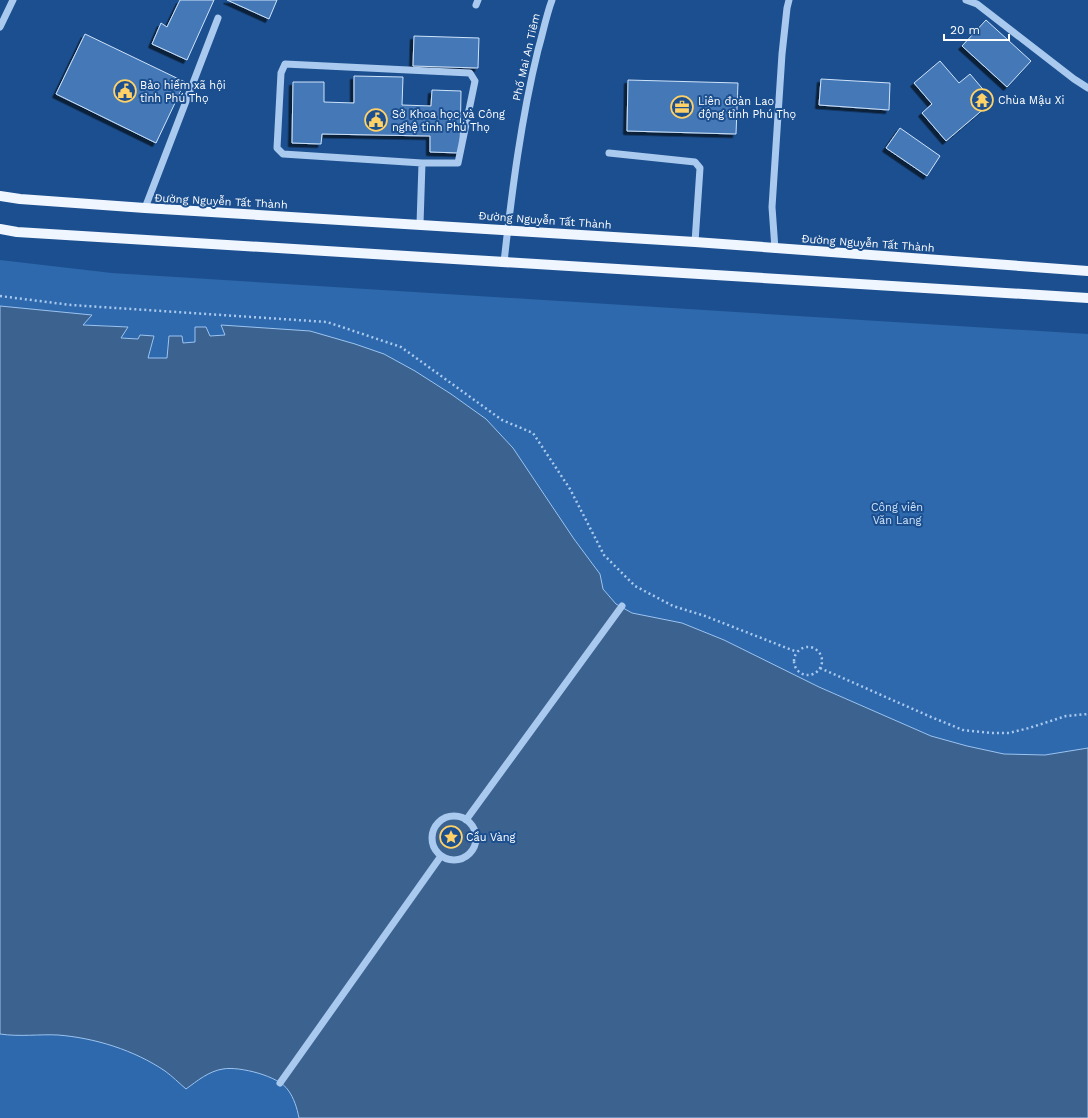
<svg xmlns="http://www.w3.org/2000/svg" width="1088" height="1118" font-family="'Work Sans',sans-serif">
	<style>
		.green { fill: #2e69ad }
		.water { fill: #3c6290; stroke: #9cc4f0 }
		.building { fill: #4478b7; stroke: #cfe3fa; filter: url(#shadow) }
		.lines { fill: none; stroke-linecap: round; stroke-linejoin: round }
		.path { stroke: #a9c9ee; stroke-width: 2.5; stroke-dasharray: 2 3; stroke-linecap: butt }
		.minor { stroke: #a9c9ee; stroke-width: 7 }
		.major { stroke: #f0f6ff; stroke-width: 10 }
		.labels { text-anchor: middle; stroke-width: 4; stroke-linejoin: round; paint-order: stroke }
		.street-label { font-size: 11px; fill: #fff; stroke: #1b4f8f }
		.poi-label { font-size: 11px; fill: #fff; stroke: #1b4f8f; text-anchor: start }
		.park-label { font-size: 11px; fill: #cfe3fa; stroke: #1b4f8f }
	</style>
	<defs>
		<filter id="shadow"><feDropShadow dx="-3.5" dy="3.5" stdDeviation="0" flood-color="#0009"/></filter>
	</defs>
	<rect width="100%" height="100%" fill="#1b4f8f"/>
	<path class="green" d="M 0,260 L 112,273 L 1088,334 L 1088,748 L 1045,755 L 1004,754 L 967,746 L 931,736 L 819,687 L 724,640 L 682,623 L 632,613 L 616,604 L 603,589 L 600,574 L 574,539 L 513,448 L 486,419 L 451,394 L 415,371 L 384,354 L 221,325 L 225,335 L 209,336 L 196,342 L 182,343 L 167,358 L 148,358 L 154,336 L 138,339 L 120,338 L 128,327 L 83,325 L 91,315 L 0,306 Z
		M 0,1034 C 20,1037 39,1034 58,1035 C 95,1037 134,1050 165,1071 C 172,1076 179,1083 186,1089 C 197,1081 209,1071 223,1069 C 239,1066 279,1076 288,1090 C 294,1098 297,1108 299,1118 L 0,1118 Z"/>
	<path class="water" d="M 0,306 L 92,315 L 83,325 L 128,327 L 121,338 L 138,339 L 140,335 L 154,336 L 148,358 L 167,358 L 169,336 L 182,336 L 183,343 L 195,342 L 195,327 L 206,327 L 210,336 L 225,335 L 221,325 L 310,331 L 355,344 L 384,354 L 415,371 L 451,394 L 486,419 L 513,448 L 574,539 L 600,574 L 603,589 L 616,604 L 632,613 L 682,623 L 724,640 L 819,687 L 931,736 L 967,746 L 1004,754 L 1045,755 L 1088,748 L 1088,1118 L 299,1118 C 297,1108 294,1098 288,1090 C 279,1076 239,1066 223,1069 C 209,1071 197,1081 186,1089 C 179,1083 172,1076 165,1071 C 134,1050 95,1038 58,1035 C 39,1034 20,1037 0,1034 Z"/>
	<path class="building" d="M 180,0 L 214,0 L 187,60 L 152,44 L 161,23 L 167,27 Z
		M 227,0 L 277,0 L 269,19 Z
		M 986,20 L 1031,61 L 1007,87 L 962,46 Z
		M 85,34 L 185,82 L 156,143 L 56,94 Z
		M 414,36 L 479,38 L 478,68 L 413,66 Z
		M 940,61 L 959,83 L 970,74 L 993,101 L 946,141 L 922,113 L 932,104 L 914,83 Z
		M 354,76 L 403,77 L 402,105 L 431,106 L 432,90 L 461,91 L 460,153 L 430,152 L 430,136 L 322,134 L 321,144 L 292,143 L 293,82 L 324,82 L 324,102 L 354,103 Z
		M 821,79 L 890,83 L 889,110 L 819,105 Z
		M 628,80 L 738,83 L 736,134 L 627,131 Z
		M 900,128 L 940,156 L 927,176 L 886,148 Z"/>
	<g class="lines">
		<path class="path" d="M 0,296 L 71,305 L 327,322 L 401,347 L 502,420 L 533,433 L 570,489 L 604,555 L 635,586 L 673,606 L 705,616 L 797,652
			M794 661a14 14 0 1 1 28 0a14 14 0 1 1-28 0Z
			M 820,668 L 931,717 L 963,730 L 991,733 L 1009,733 L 1029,728 L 1066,716 L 1088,714"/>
		<path class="minor" d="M 966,0 L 977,4 L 1074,79 L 1088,88
			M 476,5 L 478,0
			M 0,27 L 13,0
			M 609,153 L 695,162 L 700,168 L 695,242
			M 145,208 L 218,18
			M 420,224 L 422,163 L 283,154 L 277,148 L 281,73 L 285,64 L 470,73 L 475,81 L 458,163 L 422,163
			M 775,249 L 772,207 L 782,54 L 787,8 L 789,0
			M 504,262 C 512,191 521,119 538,50 C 543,33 546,16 552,0
			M432 838a22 22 0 1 1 44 0a22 22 0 1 1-44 0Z
			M 466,820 L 622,606
			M 280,1083 L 441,856"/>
		<path class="major" d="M 0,196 L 20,199 L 145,208 L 695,242 L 1088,271
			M 0,229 L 17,232 L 1088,298"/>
	</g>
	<defs>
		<g id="civic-ring" transform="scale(1.15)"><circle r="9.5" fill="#1b4f8f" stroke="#ffd166" stroke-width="1.5"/><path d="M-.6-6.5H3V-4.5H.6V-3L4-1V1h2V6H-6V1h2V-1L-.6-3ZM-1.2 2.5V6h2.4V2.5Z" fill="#ffd166"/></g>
		<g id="temple-ring" transform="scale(1.15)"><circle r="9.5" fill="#1b4f8f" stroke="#ffd166" stroke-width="1.5"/><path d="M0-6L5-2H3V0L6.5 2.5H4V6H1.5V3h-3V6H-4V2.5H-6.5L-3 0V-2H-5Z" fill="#ffd166"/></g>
		<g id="office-ring" transform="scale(1.15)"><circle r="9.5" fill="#1b4f8f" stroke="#ffd166" stroke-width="1.5"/><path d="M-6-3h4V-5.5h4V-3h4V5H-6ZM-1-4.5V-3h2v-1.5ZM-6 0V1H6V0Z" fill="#ffd166"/></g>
		<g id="sight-ring" transform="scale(1.15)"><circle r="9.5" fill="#1b4f8f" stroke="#ffd166" stroke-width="1.5"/><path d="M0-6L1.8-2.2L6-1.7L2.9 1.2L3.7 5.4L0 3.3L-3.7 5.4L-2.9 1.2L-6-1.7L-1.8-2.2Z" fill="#ffd166"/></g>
	</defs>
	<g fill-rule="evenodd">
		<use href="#civic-ring" x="125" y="91"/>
		<use href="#temple-ring" x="982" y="100"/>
		<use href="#office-ring" x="682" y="107"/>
		<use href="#civic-ring" x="376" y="120"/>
		<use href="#sight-ring" x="451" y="837"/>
	</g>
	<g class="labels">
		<g class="street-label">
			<text transform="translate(526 57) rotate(-77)" y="4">Phố Mai An Tiêm</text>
			<text transform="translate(221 201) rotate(3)" y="4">Đường Nguyễn Tất Thành</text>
			<text transform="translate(545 220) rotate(4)" y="4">Đường Nguyễn Tất Thành</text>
			<text transform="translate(868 243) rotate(4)" y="4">Đường Nguyễn Tất Thành</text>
		</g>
		<g class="poi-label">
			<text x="140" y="89">Bảo hiểm xã hội<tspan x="140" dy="13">tỉnh Phú Thọ</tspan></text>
			<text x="998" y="104">Chùa Mậu Xi</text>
			<text x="698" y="105">Liên đoàn Lao<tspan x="698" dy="13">động tỉnh Phú Thọ</tspan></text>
			<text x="392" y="118">Sở Khoa học và Công<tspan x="392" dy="13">nghệ tỉnh Phú Thọ</tspan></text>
			<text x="466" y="841">Cầu Vàng</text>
		</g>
		<g class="park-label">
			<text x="897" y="511">Công viên<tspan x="897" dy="13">Văn Lang</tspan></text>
		</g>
	</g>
	<path d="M944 34v6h65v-6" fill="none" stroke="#ffffff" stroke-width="2"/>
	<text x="950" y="34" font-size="12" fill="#ffffff" stroke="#1b4f8f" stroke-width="3" paint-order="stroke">20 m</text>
</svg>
